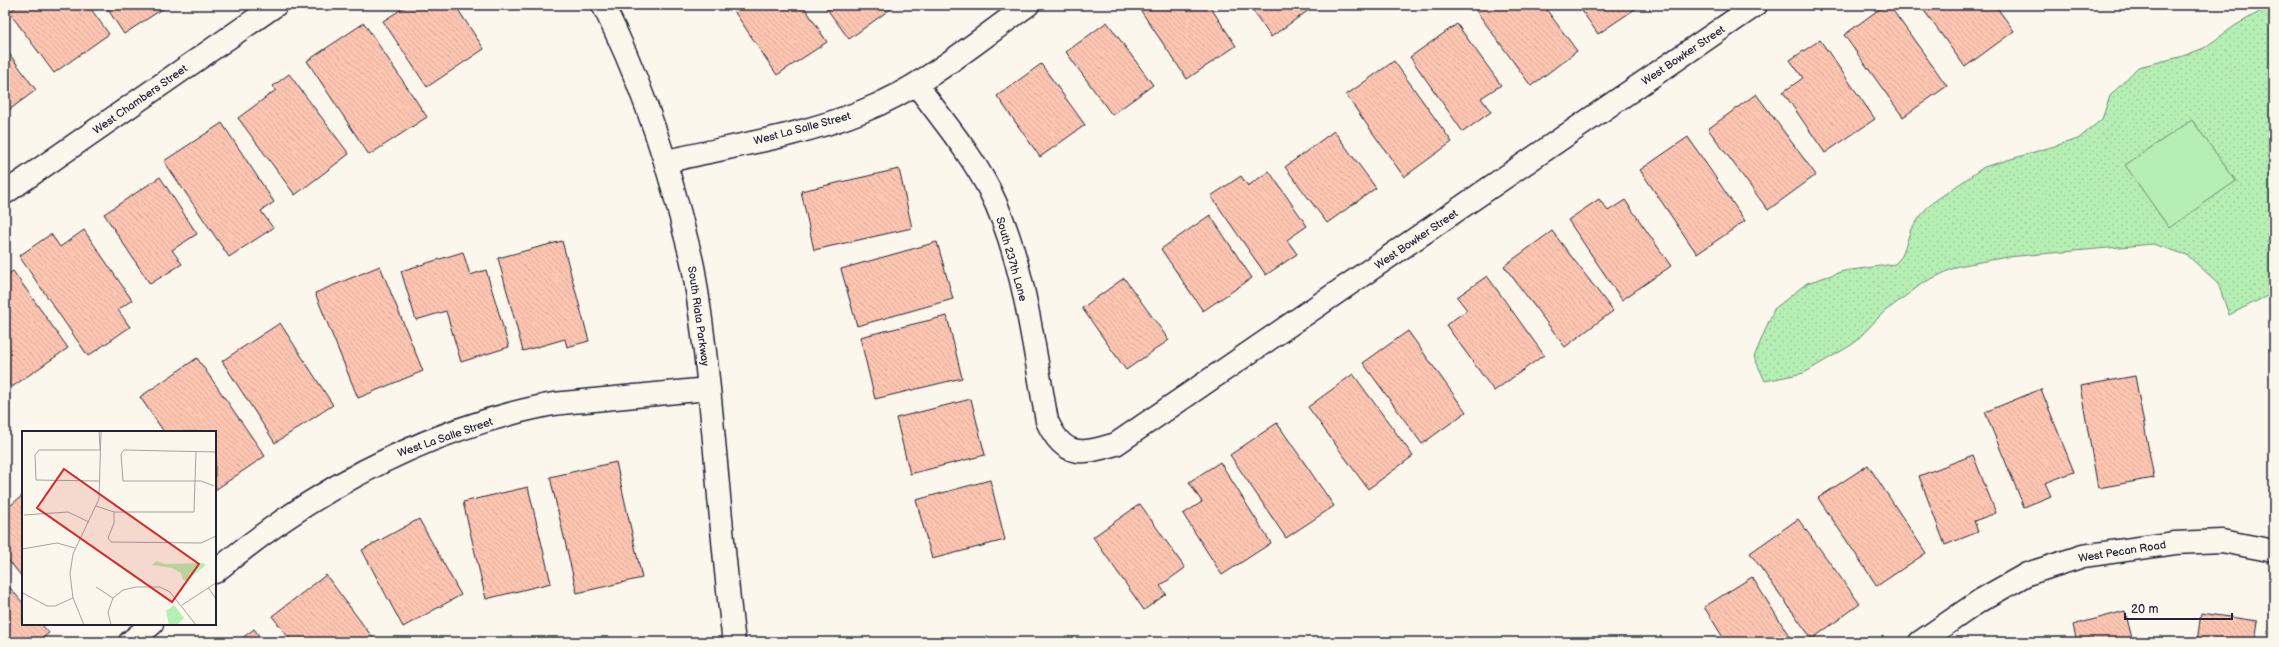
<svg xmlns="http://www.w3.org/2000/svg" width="2279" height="647" font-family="'Balsamiq Sans',sans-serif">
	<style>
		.grass { fill: url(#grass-dots); stroke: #6c8877 }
		.pitch { fill: #b6efb3; stroke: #6c8877 }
		.building { fill: url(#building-back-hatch); stroke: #22223b }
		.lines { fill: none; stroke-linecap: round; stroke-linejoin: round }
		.street-casing { stroke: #22223b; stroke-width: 25 }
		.secondary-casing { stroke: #22223b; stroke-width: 25 }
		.street { stroke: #fbf7ec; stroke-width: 22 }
		.secondary { stroke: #fbf7ec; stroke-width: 22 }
		.labels { text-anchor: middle; stroke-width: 4; stroke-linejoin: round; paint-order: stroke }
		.street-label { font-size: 11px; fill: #22223b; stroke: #fbf7ec }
		.inset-road { fill: none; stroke: #a4a2a5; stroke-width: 1 }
		.view { fill: #d62828; fill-opacity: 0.15; stroke: #d62828; stroke-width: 2 }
		.inset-edge { fill: none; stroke: #22223b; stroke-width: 2 }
	</style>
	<defs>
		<pattern id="grass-dots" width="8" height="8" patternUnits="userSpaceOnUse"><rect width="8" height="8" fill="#b6efb3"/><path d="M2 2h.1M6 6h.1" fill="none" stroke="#9ccd9b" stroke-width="1.8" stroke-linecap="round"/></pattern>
		<pattern id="building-back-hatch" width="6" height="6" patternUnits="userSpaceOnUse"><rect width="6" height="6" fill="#fec6b2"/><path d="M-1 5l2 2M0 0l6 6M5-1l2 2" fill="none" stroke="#d9aa9a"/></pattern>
	</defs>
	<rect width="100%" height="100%" fill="#fbf7ec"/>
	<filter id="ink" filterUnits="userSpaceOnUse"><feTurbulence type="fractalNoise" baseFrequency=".025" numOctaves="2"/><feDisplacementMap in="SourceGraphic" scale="8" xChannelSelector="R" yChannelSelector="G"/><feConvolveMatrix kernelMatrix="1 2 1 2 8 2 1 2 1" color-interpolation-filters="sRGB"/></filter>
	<g filter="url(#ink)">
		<path class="grass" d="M 2272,5 L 2274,5 L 2274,283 L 2267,296 L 2229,315 L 2218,283 L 2187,255 L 2153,244 L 2007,257 L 1958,266 L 1923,283 L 1884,312 L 1853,344 L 1804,373 L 1765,381 L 1754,357 L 1774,309 L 1807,283 L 1844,271 L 1895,264 L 1902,256 L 1911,229 L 1929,205 L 1984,167 L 2078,139 L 2102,119 L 2110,96 L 2138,67 L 2180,57 L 2204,48 L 2236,25 Z"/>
		<path class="pitch" d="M 2192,120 L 2236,181 L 2169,228 L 2125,165 Z"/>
		<path class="building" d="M 19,5 L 88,5 L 109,34 L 54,73 L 9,12 Z
			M 105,5 L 162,5 L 164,8 L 124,34 Z
			M 408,5 L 455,5 L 484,49 L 427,87 L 383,21 Z
			M 730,5 L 803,5 L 827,42 L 777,75 Z
			M 824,5 L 896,5 L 849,39 Z
			M 1137,5 L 1209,5 L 1236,46 L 1187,79 Z
			M 1249,5 L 1316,5 L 1271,37 Z
			M 1472,5 L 1543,5 L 1577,51 L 1531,86 Z
			M 1578,5 L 1641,5 L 1598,34 Z
			M 1885,5 L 1889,5 L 1947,86 L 1903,117 L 1844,35 Z
			M 1920,5 L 1995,5 L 2014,31 L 1965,67 Z
			M 1107,22 L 1153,85 L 1112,115 L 1066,52 Z
			M 364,23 L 427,117 L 369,155 L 307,61 Z
			M 1457,24 L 1501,85 L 1481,98 L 1491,112 L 1463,132 L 1410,57 Z
			M 1820,40 L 1875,119 L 1825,153 L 1783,92 L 1803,78 L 1790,60 Z
			M 5,48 L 36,90 L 5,113 Z
			M 1394,61 L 1452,142 L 1404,177 L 1346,95 Z
			M 1041,64 L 1085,125 L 1040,157 L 997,96 Z
			M 289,74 L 349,154 L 295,195 L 238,118 L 276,90 L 273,86 Z
			M 1756,94 L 1816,175 L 1768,210 L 1708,129 Z
			M 222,123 L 274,202 L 261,211 L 273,228 L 229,257 L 164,161 Z
			M 1334,131 L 1376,188 L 1327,223 L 1285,167 Z
			M 1688,137 L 1745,221 L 1697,254 L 1640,170 Z
			M 899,169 L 912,228 L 814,250 L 801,191 Z
			M 1269,171 L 1307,226 L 1287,240 L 1297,254 L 1266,275 L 1211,196 L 1241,176 L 1248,186 Z
			M 160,177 L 197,234 L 172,250 L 182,264 L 150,284 L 104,214 Z
			M 1599,199 L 1608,211 L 1625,200 L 1671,266 L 1622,300 L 1568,220 Z
			M 1210,215 L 1252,278 L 1203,311 L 1161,249 Z
			M 84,230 L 132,300 L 118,310 L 130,327 L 88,356 L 19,256 L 51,234 L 60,247 Z
			M 1552,231 L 1613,311 L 1565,347 L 1504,266 Z
			M 562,241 L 589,341 L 567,347 L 565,339 L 523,351 L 498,258 Z
			M 937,242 L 953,299 L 857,326 L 841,269 Z
			M 463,252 L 470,275 L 486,270 L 509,347 L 461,362 L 446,311 L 416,320 L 401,271 Z
			M 380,266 L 423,371 L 358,398 L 315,293 Z
			M 13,271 L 68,348 L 12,387 L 5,378 L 5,276 Z
			M 1487,276 L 1544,355 L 1494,391 L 1446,325 L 1467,310 L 1457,297 Z
			M 1124,278 L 1169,340 L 1126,370 L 1082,308 Z
			M 947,316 L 962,378 L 875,399 L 860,337 Z
			M 280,323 L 333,405 L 275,443 L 222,361 Z
			M 1408,331 L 1466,412 L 1422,444 L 1363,363 Z
			M 197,358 L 265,456 L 215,490 L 215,432 L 164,432 L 140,397 Z
			M 1353,374 L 1413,456 L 1368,489 L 1308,407 Z
			M 2135,376 L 2154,478 L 2098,488 L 2080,386 Z
			M 2041,389 L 2074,472 L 2045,483 L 2051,496 L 2024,507 L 1985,412 Z
			M 971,399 L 985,455 L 910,474 L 896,418 Z
			M 1277,423 L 1334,506 L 1286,538 L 1230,455 Z
			M 1973,455 L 1996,513 L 1974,521 L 1978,532 L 1945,545 L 1919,476 Z
			M 616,462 L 642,578 L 577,593 L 550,477 Z
			M 1220,462 L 1271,543 L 1222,575 L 1183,514 L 1202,502 L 1189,482 Z
			M 1868,465 L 1926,553 L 1877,586 L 1818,498 Z
			M 990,480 L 1005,540 L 932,559 L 916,500 Z
			M 528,487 L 551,583 L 486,599 L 463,502 Z
			M 23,495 L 23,578 L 5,556 L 5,510 Z
			M 1140,504 L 1185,568 L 1160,586 L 1166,594 L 1144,610 L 1093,537 Z
			M 419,519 L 461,595 L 403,627 L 362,550 Z
			M 1798,519 L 1860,604 L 1812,639 L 1750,553 Z
			M 326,575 L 376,642 L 292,642 L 272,616 Z
			M 1752,577 L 1793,642 L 1726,642 L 1704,607 Z
			M 5,582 L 23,603 L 23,624 L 41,624 L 49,633 L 38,642 L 5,642 Z
			M 2125,611 L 2133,642 L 2077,642 L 2073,625 Z
			M 2201,613 L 2258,621 L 2255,642 L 2197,642 Z
			M 254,629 L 264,642 L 237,642 Z"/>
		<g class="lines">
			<g class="street-casing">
				<path id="street" d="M 916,84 C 941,118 969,151 989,189 C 1024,258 1033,345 1047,421 C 1064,459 1082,454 1116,444 L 1756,5
					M 667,161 C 732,146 801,136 863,111 C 922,88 977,41 1028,5
					M 5,193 L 276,5
					M 215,572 C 312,491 419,432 543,406 C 560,402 578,402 594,400 C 632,396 670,393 708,389
					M 130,642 L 152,624
					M 1920,642 L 1981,600 L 2027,574 L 2083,556 L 2175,543 L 2222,541 L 2274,551"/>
			</g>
			<g class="secondary-casing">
				<path id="secondary" d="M 603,5 C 637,73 662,144 681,218 C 685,236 691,254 694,272 C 714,395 718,519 734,642"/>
			</g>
			<use href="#street" class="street"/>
			<use href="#secondary" class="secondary"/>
		</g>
	</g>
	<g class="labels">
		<g class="street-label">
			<text transform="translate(1683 55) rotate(-34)" y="4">West Bowker Street</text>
			<text transform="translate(140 99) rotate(-35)" y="4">West Chambers Street</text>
			<text transform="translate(802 128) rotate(-15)" y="4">West La Salle Street</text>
			<text transform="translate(1416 239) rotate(-34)" y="4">West Bowker Street</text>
			<text transform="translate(1012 259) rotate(74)" y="4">South 237th Lane</text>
			<text transform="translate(699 316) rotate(82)" y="4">South Riata Parkway</text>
			<text transform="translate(445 437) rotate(-19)" y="4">West La Salle Street</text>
			<text transform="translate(2122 551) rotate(-9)" y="4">West Pecan Road</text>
		</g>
	</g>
	<g transform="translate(22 431)">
		<rect width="194" height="194" fill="#fbf7ec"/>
		<path d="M 134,130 L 143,133 L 181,132 L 184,134 L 164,150 L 161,149 L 159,142 L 150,137 L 130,134 ZM 152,174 L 162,187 L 155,194 L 147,194 L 144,180 Z" fill="#b6efb3"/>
		<path class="inset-road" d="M 77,0 L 78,18M 78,50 L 14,49 L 13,24 L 17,19 L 78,19M 192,55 L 179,50 L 101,50 L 99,23 L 102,19 L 194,21M 74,75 L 92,81 L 172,81 L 174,20M 92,81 L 92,92 L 86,107 L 89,111 L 179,112 L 194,105M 2,84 L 46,81 L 67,91M 0,118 L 35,112 L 53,117M 74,156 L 91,167M 186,156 L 194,168M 1,162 L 25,175 L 33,175 L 51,167M 160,174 L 194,152M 62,194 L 51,167 L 48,143 L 51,123 L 77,68 L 79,0M 89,194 L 86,181 L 91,167 L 101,159 L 114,156 L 138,156 L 148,161 L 174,194"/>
		<path class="view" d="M 42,38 L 177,133 L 150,171 L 15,77 Z"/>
		<rect width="194" height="194" class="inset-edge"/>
	</g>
	<rect width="2279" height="647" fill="none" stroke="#fbf7ec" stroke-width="20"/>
	<rect x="10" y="10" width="2259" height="627" fill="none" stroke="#22223b" stroke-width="1.5" filter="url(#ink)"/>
	<path d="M2125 613v6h107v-6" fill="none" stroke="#22223b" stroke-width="2"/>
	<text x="2131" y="613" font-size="12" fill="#22223b" stroke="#fbf7ec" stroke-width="3" paint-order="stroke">20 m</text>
</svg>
